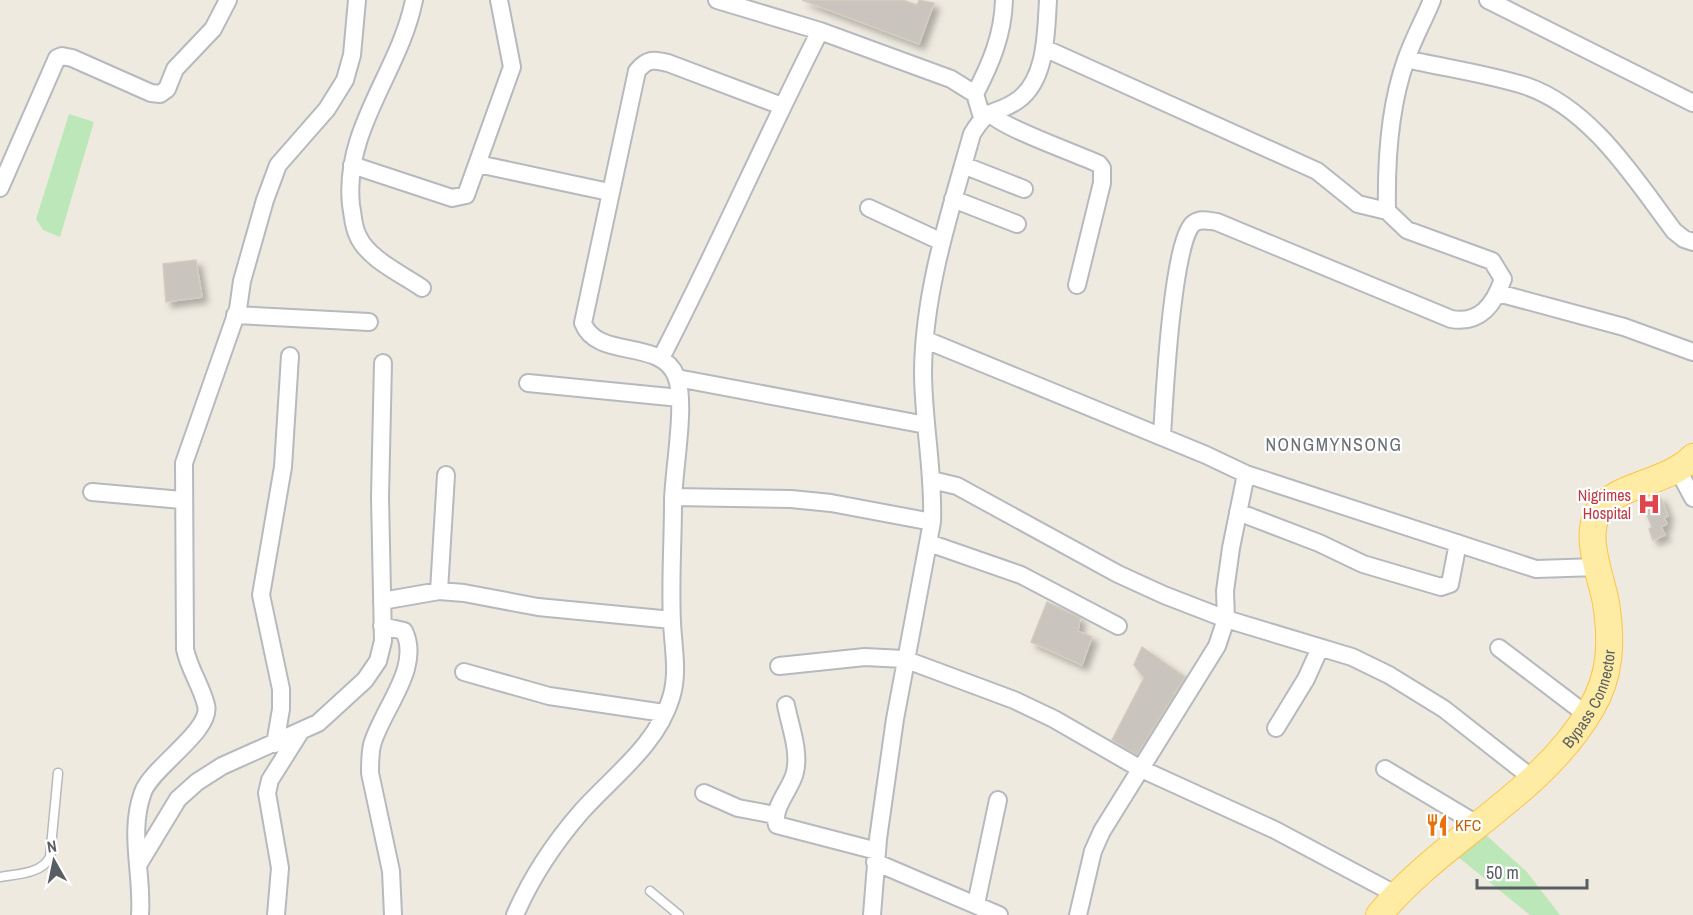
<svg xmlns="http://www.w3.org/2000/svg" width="1693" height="915" font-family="'Archivo Narrow',sans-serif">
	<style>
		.green { fill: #bce8b9 }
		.building { fill: #c9c4bd; stroke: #d3cbbe; stroke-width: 1.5; filter: url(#shadow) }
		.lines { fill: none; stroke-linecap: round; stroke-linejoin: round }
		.lane-casing { stroke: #b6b9be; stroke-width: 11 }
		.street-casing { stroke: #b6b9be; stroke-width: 20 }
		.primary-casing { stroke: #ffc348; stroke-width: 28 }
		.lane { stroke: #fff; stroke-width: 8 }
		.street { stroke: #fff; stroke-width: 16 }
		.primary { stroke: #ffeca4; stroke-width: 26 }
		.labels { text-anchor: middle; stroke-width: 4.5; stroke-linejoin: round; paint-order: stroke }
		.health-label { font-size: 16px; fill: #be3a42; stroke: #fff; text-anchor: end }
		.street-label { font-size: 16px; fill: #595e63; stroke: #fff }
		.food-label { font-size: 16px; fill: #c56008; stroke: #fff; text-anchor: start }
		.neighbourhood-label { font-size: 18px; letter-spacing: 1.5px; fill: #6a7075; stroke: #fff }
	</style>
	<defs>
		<filter id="shadow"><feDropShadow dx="5.5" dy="5.5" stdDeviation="3" flood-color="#0004"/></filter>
	</defs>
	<rect width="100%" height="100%" fill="#eeeae0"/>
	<path class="green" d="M 69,114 L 94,122 L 60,237 L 43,230 L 36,219 Z
		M 1486,835 L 1527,872 L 1560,915 L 1530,915 L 1458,857 Z"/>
	<path class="building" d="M 802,0 L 902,0 L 917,5 L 919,0 L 934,3 L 919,44 Z
		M 196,260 L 202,297 L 166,302 L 163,264 Z
		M 1660,496 L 1668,516 L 1664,518 L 1667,524 L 1661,527 L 1665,535 L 1653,540 L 1649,529 L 1652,527 L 1642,503 Z
		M 1047,602 L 1080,618 L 1078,631 L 1092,637 L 1082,665 L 1031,642 Z
		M 1142,647 L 1185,677 L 1137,755 L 1112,740 L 1144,678 L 1134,665 Z"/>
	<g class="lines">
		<g class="lane-casing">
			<path id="lane" d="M 0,877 C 16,874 42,874 50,857 L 58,773
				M 650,891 L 679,915"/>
		</g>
		<g class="street-casing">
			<path id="street" d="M 414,0 C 400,71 343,129 351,205 C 353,215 353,227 358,236 C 368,259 402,274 422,288
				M 717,0 L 820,31 L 951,79 L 975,94 L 982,117
				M 1488,0 L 1693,103
				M 1044,48 L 1317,171 L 1358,204 L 1387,211
				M 1406,59 C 1445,68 1488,74 1526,86 C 1591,108 1635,179 1674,231 L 1684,239 L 1693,242
				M 975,94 C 991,63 1003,35 1004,0
				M 990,113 C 1000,127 1078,154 1099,164 L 1102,168 L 1102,183 L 1077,285
				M 478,164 L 609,192
				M 352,165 L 452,198 L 466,195 L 512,67 L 499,0
				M 963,165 L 1024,189
				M 0,188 L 57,58 L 62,56 L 72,58 L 151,93 L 160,94 L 167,89 L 175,69 L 213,29 L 228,0
				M 953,199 L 1017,224
				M 869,208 L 942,242
				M 1498,293 L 1624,327 L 1693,352
				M 235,315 L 369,322
				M 926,340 L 1206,455 L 1246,474 L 1536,569 L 1598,567
				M 661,358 C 717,250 765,139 820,31
				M 677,378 L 926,425
				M 528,383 L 680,398
				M 1162,436 C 1164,403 1172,238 1194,223 C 1201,218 1209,221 1217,222 L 1451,319 C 1480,324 1494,305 1503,279 L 1492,261 L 1407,230 L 1387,211 C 1386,161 1389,107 1406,60 C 1413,39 1424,20 1432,0
				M 1678,470 L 1693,498
				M 932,480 L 957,486 L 1118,574 L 1164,595 L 1226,619 L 1352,657 L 1389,675 L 1444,709 L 1532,778
				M 92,492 L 182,500
				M 673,497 L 791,499 L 831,503 L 932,522
				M 1238,512 L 1319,543 L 1363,564 L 1441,587 L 1450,584 L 1458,543
				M 929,543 L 1021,575 L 1118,626
				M 439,591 L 446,475
				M 382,601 L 439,591 L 464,593 L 538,607 L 672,620
				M 382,626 L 404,631 C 422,668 382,709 372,745 C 370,754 370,763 370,773 L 391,871 L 393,915
				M 1499,648 L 1587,715
				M 779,666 L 865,657 L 904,659 L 1014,700 L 1054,719 L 1139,768 L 1275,830 L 1397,895
				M 464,672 L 549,696 L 664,713
				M 786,705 C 790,726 800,751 795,772 C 792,788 771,808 777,825 L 877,851
				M 1276,728 L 1306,679 L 1320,648
				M 275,744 L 281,709 L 281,689 L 261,595 L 283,467 L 290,356
				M 1385,769 L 1477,824
				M 704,793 L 738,808 L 775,815
				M 875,862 L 999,915
				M 138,865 L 178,799 L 197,782 L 222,766 L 318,723 L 365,680 L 378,661 L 383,641 L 380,497 L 383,363
				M 976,904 L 998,800
				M 140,915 C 143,874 128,832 143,792 C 152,767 213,730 206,705 C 201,685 189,669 185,649 L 184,463 L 238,309 L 242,281 L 265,200 L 278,165 L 327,109 L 345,80 L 352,55 L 357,0
				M 276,915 L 280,868 L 267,793 L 270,780 L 299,734
				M 515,915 C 531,878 555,842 581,812 C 612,777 657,745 671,698 C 679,673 673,647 672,622 C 670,582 673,542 673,503 C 673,472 687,403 676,376 C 661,338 597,360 583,323 L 637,71 C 647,59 653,59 668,63 L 782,106
				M 872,915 L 878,839 L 895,719 L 932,522 C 934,471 923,422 923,371 C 924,290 950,212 972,134 C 989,105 996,116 1018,100 C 1047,79 1046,31 1048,0
				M 1078,915 L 1093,851 L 1102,831 L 1217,646 L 1226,619 L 1225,591 L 1231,548 L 1246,474"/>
		</g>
		<g class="primary-casing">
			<g id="primary">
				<path id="s1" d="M 1379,915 C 1441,839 1541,795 1591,709 C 1611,676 1612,641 1606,603 C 1601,575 1583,537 1599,510 C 1615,485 1668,483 1693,457"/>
			</g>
		</g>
		<use href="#lane" class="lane"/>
		<use href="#street" class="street"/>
		<use href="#primary" class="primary"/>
	</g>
	<defs>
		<g id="hospital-bare" transform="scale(1.8)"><path d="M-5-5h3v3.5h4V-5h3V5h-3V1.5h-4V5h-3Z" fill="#e0444e" stroke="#fff" stroke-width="2.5" paint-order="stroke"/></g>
		<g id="restaurant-bare" transform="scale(1.8)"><path d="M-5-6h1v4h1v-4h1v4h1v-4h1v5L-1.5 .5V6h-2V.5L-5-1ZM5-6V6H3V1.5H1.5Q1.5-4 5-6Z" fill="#e8710a" stroke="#fff" stroke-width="2.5" paint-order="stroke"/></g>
	</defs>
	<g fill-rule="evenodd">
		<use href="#hospital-bare" x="1649" y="504"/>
		<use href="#restaurant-bare" x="1437" y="825"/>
	</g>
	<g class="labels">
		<g class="health-label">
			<text x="1631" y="501">Nigrimes<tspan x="1631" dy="18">Hospital</tspan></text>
		</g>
		<g class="street-label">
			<text dy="6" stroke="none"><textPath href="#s1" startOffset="306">Bypass Connector</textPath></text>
		</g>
		<g class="food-label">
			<text x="1455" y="831">KFC</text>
		</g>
		<g class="neighbourhood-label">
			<text x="1334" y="451">NONGMYNSONG</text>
		</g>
	</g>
	<g transform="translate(54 861) rotate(351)" stroke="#ffffff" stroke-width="4.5" paint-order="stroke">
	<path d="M0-4.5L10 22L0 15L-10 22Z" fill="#595e63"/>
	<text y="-9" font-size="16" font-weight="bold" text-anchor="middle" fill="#595e63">N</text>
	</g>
	<path d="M1477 879v9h110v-9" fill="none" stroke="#595e63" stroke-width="3"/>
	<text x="1486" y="879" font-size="18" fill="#595e63" stroke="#ffffff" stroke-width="4.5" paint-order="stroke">50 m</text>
</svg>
